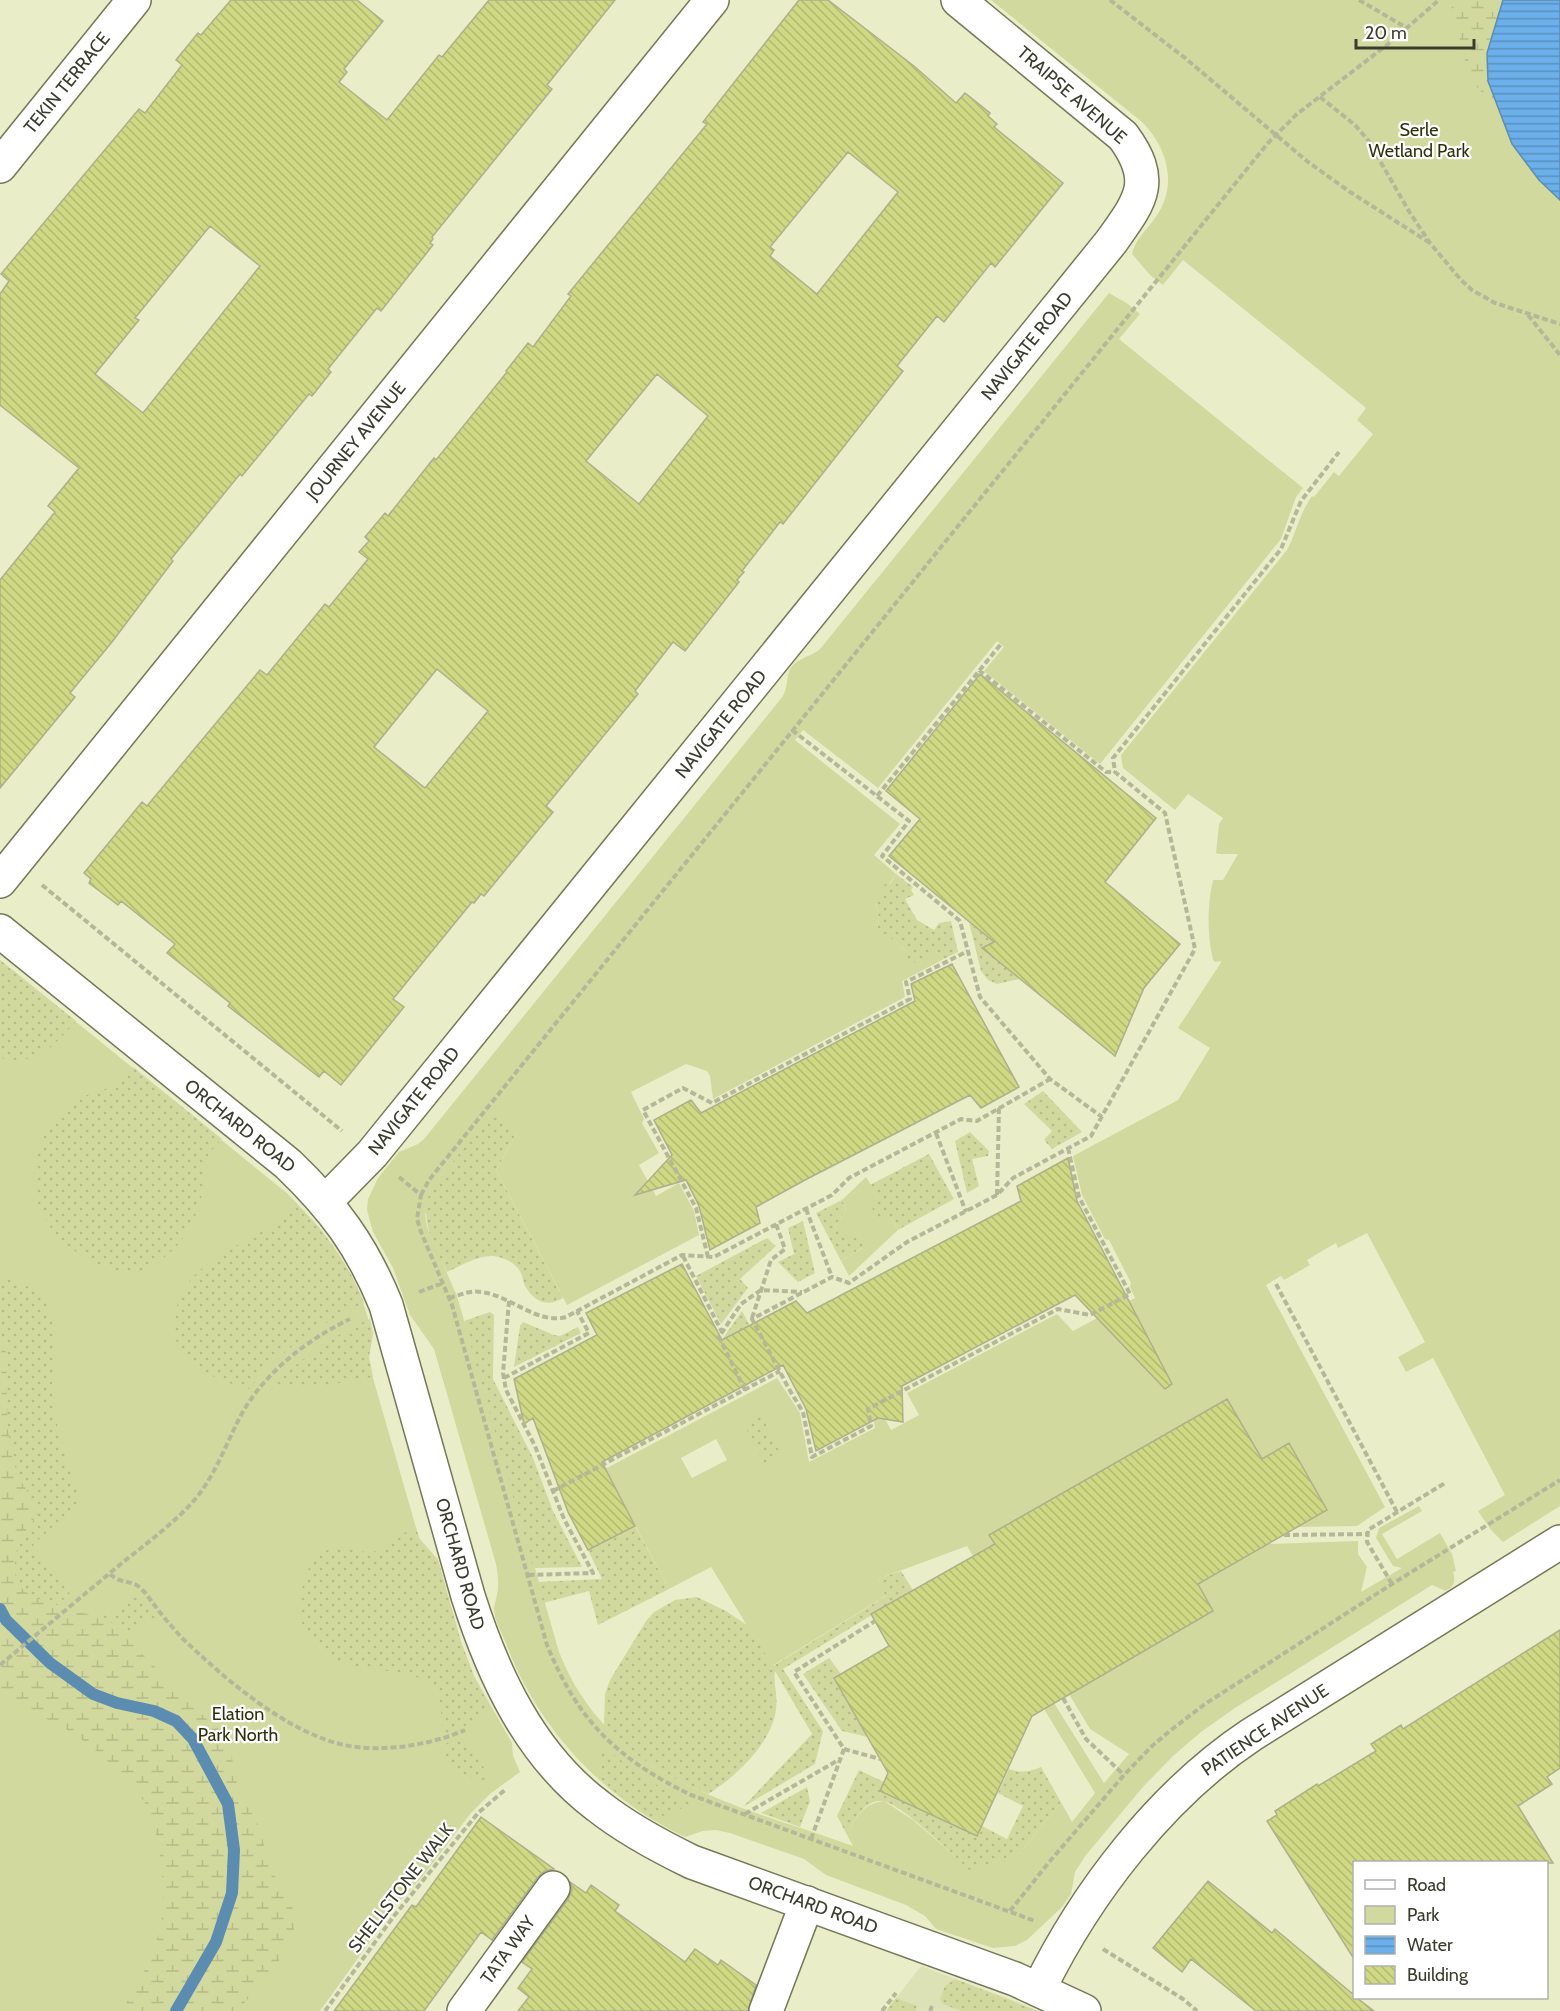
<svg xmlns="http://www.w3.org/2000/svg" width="1560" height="2011" font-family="Cabin,sans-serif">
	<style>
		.built { fill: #dce2b5 }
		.green { fill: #d2d99f; fill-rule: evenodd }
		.wetland { fill: url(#wetland-marsh) }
		.garden { fill: url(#garden-dots) }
		.water { fill: url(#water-rules); stroke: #5c8db1; stroke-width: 1.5 }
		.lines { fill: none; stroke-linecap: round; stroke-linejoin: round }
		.stream { stroke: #5c8db1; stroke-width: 12 }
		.building { fill: url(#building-back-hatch); stroke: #acb08d; stroke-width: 1.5; fill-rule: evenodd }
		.minor-casing { stroke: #747857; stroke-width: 36 }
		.tertiary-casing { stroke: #747857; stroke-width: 36 }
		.path { stroke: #b4b899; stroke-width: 4; stroke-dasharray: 6 3; stroke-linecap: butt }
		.minor { stroke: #fff; stroke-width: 33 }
		.tertiary { stroke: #fff; stroke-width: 33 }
		.labels { text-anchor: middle; stroke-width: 4.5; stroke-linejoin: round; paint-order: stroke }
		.street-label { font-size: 18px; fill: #3a3c2d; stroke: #fff }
		.park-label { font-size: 18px; fill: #2d310b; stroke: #fff }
	</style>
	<defs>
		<pattern id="wetland-marsh" width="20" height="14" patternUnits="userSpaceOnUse" patternTransform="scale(1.5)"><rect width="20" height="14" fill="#d2d99f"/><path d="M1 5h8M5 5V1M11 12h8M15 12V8" fill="none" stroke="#b5bb89"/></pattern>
		<pattern id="garden-dots" width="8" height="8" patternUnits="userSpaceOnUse" patternTransform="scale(1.5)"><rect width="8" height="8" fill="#d2d99f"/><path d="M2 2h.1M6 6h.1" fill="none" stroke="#b5bb89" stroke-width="1.8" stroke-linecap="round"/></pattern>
		<pattern id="water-rules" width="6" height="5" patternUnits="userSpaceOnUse" patternTransform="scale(1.5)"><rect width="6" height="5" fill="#6bb0ea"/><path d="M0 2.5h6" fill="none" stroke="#5990be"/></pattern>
		<pattern id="building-back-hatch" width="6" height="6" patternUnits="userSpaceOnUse" patternTransform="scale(1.5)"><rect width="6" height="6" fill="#cfd882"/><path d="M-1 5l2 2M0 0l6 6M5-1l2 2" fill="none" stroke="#b2ba71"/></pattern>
	</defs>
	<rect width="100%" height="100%" fill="#e9eec9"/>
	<path class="built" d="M 921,1966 L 1015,2001 L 1038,2011 L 886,2011 Z"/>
	<path class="green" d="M 991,0 L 1560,0 L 1560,1506 L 1503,1542 L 1491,1530 L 1478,1511 L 1505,1495 L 1433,1358 L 1406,1372 L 1398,1357 L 1425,1342 L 1367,1233 L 1338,1248 L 1336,1243 L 1307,1260 L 1310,1265 L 1284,1280 L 1281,1276 L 1266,1285 L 1385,1507 L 1357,1526 L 1298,1527 L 1327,1510 L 1289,1443 L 1262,1459 L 1227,1399 L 990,1535 L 1003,1558 L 981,1569 L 967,1546 L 878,1579 L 887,1595 L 772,1666 L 711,1567 L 669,1589 L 605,1469 L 777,1378 L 800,1413 L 809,1462 L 875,1428 L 872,1411 L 879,1408 L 891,1430 L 919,1415 L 907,1393 L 1057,1314 L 1073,1331 L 1135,1298 L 1130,1287 L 1131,1283 L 1109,1240 L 1105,1239 L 1082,1195 L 1073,1156 L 1178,1100 L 1210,1048 L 1178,1028 L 1222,961 L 1215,962 L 1213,960 C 1207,934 1207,906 1213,880 L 1223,880 L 1238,854 L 1219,854 L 1216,853 L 1219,824 L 1223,818 L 1188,794 L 1175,810 L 1123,768 L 1121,755 L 1287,550 C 1297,531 1299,514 1312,496 L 1314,497 L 1334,472 L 1339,476 L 1373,434 L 1357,420 L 1366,408 L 1183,260 L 1163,285 L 1150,275 L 1132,254 C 1135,239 1149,228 1157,215 C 1178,184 1167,147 1142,122 ZM 716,1439 L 727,1460 L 692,1478 L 681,1458 Z
		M 1109,293 L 1128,304 L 1140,314 L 1119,339 L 1303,488 L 1296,497 L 1281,539 L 1100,764 L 984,671 L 1004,647 L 997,641 L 878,788 L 803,730 L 795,740 L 900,824 L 874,855 L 896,874 L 876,903 L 879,919 L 877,928 C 879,930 883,932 886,934 C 893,938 898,946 907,951 L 907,959 L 937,952 L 944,959 L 902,981 L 905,997 L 713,1099 L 710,1076 L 707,1071 L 686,1064 L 631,1092 L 644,1119 L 642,1123 L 659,1153 L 639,1165 L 656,1196 L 679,1183 L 694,1211 L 699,1235 L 567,1305 L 496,1170 L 517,1132 L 425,1214 L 427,1227 L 457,1296 L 559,1652 C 610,1781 736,1804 853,1846 L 847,1835 C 856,1817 862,1804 884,1801 L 913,1820 L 971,1870 L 1021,1852 L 1061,1802 L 1072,1822 L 1095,1793 L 1044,1709 L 1054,1703 L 1104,1783 L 1129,1754 L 1090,1729 L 1069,1694 L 1213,1611 L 1198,1584 L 1269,1544 L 1358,1541 L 1358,1554 L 1367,1567 L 1361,1592 L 1402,1568 L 1393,1566 L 1376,1538 L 1379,1528 L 1419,1506 L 1422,1511 L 1382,1534 L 1397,1559 L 1440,1533 L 1452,1554 L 1456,1571 L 1453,1572 C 1456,1582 1454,1586 1446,1591 L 1432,1585 L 1235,1708 L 1201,1732 L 1173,1756 L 1143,1787 L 1086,1855 L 1075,1872 L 1071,1894 L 1062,1907 L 1027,1940 L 1015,1946 L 993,1948 L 936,1929 L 925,1916 L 906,1905 L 826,1875 L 804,1859 L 730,1833 L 716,1830 L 703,1831 L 685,1837 C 604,1799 537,1728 506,1643 C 502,1634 494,1619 494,1609 C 494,1605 496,1600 497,1595 C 499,1584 498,1575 496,1564 L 434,1349 L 410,1315 L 393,1268 L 373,1232 L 367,1210 L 368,1199 L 378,1178 L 399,1152 L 418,1144 L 424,1139 L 783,696 C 788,686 786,681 789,672 C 793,659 811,657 820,649 Z
		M 0,960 L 288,1194 L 322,1231 L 349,1272 L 361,1297 L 373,1333 L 369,1357 L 371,1371 L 419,1538 L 438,1560 L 461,1642 L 474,1676 L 512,1743 L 513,1756 L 520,1772 L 490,1794 L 471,1813 L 422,1877 L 397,1904 L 320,2011 L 0,2011 Z
		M 866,1177 L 898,1230 L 849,1276 L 841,1261 L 862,1248 L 834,1228 L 846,1209 L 842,1200 Z"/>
	<path class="wetland" d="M 1448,0 L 1540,0 L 1494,99 C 1459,88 1464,28 1448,0 Z
		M 0,1332 L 4,1338 L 6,1355 L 7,1403 L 22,1483 L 40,1511 L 26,1530 L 27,1592 C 43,1600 60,1607 78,1612 C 90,1615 99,1614 110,1621 L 191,1704 L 213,1725 L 226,1733 L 232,1745 L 232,1758 L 237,1784 L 259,1827 L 271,1869 L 293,1909 L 294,1929 L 286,1949 L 273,1971 L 237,2011 L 122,2011 C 136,1986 151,1961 159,1933 C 168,1899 161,1834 145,1803 C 142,1798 137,1793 133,1789 C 115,1766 94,1747 69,1731 C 48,1716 15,1711 0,1689 Z"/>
	<path class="garden" d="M 896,874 L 913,887 L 911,890 L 914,895 L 905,899 L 917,920 L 934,930 L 939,923 L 951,921 L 958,952 L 944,959 L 937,952 L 909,965 L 907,959 L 907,951 C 897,945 890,935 879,931 L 877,928 L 879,919 L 876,903 L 885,884 L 890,884 Z
		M 969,922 L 1001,948 L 996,960 L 1019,979 L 997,984 L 988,980 L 981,971 Z
		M 0,960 L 76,1021 C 53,1047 37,1066 0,1058 Z
		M 133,1067 L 222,1139 C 216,1146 208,1152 206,1161 C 204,1167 206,1173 205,1179 C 200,1209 191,1236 167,1255 C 161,1260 152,1268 144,1270 C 106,1279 59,1247 42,1214 C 32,1194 31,1164 40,1143 C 48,1124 65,1107 83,1097 C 88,1094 95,1093 100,1091 C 114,1086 123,1079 133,1067 Z
		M 1043,1091 L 1082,1132 L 1052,1149 L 1044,1140 L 1052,1131 L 1024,1104 Z
		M 494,1111 L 517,1132 L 496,1170 L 563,1298 C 549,1307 536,1303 527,1289 C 523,1284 523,1276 520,1271 C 515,1262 501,1256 491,1256 C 476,1256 461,1266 447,1272 C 434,1244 417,1219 432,1188 Z
		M 970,1132 L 989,1151 L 988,1156 L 972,1159 L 979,1186 L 967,1193 L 955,1141 Z
		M 929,1154 L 954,1199 L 898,1230 L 891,1218 L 875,1221 L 872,1206 L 879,1199 L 870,1185 Z
		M 842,1200 L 846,1209 L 834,1228 L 863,1242 L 863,1247 L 841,1261 L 816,1213 Z
		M 297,1204 C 325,1231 350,1266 364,1303 C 319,1324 281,1350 249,1389 C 222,1382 186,1369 176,1340 C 171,1326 174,1314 179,1300 C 199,1249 264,1243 297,1204 Z
		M 803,1221 L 815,1273 L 798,1282 L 778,1262 L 794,1254 L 788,1228 Z
		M 767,1238 L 776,1246 L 740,1279 L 748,1288 L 721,1324 L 696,1276 Z
		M 0,1276 C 13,1281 36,1287 44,1299 C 62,1326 49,1372 53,1403 C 58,1437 70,1468 81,1500 L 33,1545 L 70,1594 L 57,1605 C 47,1602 34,1598 26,1592 C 0,1570 25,1531 40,1511 C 29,1494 17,1477 12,1457 C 7,1434 7,1405 7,1382 C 7,1366 9,1346 0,1332 Z
		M 742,1311 L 773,1369 L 737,1365 L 723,1338 Z
		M 490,1312 L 494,1315 L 493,1379 L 533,1458 L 553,1511 L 582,1567 L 533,1568 L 464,1321 Z
		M 370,1319 L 373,1333 L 369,1357 L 373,1377 L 328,1385 L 270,1388 C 304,1357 327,1339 370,1319 Z
		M 523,1322 L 554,1335 L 560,1336 L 578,1327 L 581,1333 L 514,1367 L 520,1326 Z
		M 761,1415 L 781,1454 L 764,1463 L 744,1424 Z
		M 635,1526 L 669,1589 L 598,1625 L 589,1591 L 543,1603 L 537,1582 L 602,1579 L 588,1550 Z
		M 416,1527 L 419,1538 L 438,1560 L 461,1642 L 474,1676 L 489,1705 C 478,1721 461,1730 442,1734 C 442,1716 442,1699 431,1684 C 423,1680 414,1675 406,1674 C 384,1669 360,1670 338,1661 C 325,1655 311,1644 305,1631 C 295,1611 302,1567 320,1554 C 338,1541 359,1556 378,1551 C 393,1548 400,1532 416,1527 Z
		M 901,1571 L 913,1590 L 783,1669 L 823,1731 L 815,1764 L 743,1807 L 812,1734 L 775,1671 C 773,1682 778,1695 776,1708 C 774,1741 735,1778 708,1794 C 668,1777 633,1757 604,1725 L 605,1694 L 610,1680 L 646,1621 L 654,1612 L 675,1600 L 697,1597 L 726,1611 L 747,1625 L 773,1666 L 886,1596 L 878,1579 Z
		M 136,1591 L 157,1617 L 140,1623 L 124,1634 L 110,1621 L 100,1615 L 112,1612 Z
		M 829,1658 L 841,1674 L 868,1737 L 842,1731 L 803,1674 Z
		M 463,1737 L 491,1778 C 469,1786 446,1766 442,1745 Z
		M 602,1745 C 630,1769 659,1788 692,1804 L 653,1820 L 602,1782 Z
		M 1041,1767 L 1061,1802 L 1021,1852 L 971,1871 C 955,1857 900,1802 882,1801 C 863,1800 854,1821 847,1835 L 837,1816 L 859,1770 L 884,1782 L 881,1791 L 977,1836 L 982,1826 L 1007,1839 L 1023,1806 L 998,1793 L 1009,1769 C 1020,1773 1030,1772 1041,1767 Z
		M 807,1787 L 810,1801 L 800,1827 L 761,1813 Z
		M 955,1979 L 1038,2011 L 961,2011 L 943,2004 L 940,1999 L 945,1986 Z
		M 896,1998 L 917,2006 L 915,2011 L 886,2011 Z"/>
	<path class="water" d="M 1503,0 L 1560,0 L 1560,200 L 1539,180 L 1512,144 L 1488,81 L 1487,53 Z"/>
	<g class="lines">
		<path class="stream" d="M 0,1609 L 6,1620 L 50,1663 L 93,1694 L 117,1703 L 154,1711 L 176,1721 L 193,1739 L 228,1804 L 234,1850 L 232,1893 L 216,1942 L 176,2011"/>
	</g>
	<path class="building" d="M 231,0 L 357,0 L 383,21 L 344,69 L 347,72 L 339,82 L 387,120 L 439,55 L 442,57 L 489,0 L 615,0 L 547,85 L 552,89 L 432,237 L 433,239 L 430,243 L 433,245 L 381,311 L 377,308 L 328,369 L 331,372 L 312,396 L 309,394 L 242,476 L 240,474 L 171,559 L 173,561 L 112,642 L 70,693 L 75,697 L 0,788 L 0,580 L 55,512 L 48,506 L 79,468 L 0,405 L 0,294 L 9,281 L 1,274 L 139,109 L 145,113 L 182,65 L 176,60 L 198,33 L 201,35 ZM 210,226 L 260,266 L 143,413 L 95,374 L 139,320 L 135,318 Z
		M 799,0 L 828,0 L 914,66 L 956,103 L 965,93 L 990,113 L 988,116 L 997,124 L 994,127 L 1063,183 L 995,267 L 991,263 L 944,322 L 937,316 L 897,366 L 903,371 L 783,524 L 780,522 L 742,571 L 744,572 L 737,580 L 739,582 L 685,651 L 673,642 L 635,691 L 638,694 L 546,806 L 553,812 L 484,896 L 481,894 L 474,903 L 472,902 L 393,999 L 404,1007 L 341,1085 L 324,1071 L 319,1077 L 228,1006 L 230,1003 L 167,953 L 175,944 L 121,901 L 118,905 L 89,883 L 91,879 L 84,873 L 142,802 L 147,806 L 260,670 L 267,675 L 325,604 L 329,607 L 368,559 L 359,552 L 369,541 L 365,537 L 385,513 L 388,516 L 434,458 L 436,460 L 507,372 L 506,371 L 528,343 L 533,347 L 571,296 L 568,294 L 707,124 L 703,122 ZM 848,152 L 898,192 L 817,294 L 770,256 L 774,250 L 770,247 ZM 657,374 L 708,416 L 639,504 L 586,461 ZM 437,669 L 488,711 L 425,788 L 374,747 Z
		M 980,674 L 1156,818 L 1105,882 L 1180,944 L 1144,988 L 1115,1056 L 982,948 L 994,942 L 889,856 L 920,819 L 886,791 Z
		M 952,964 L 1019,1087 L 981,1108 L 970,1095 L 805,1180 L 756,1207 L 760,1223 L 710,1250 L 699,1206 L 686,1180 L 635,1195 L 672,1155 L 654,1120 L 691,1100 L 701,1113 L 915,1001 L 911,984 Z
		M 1068,1158 L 1077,1201 L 1172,1384 L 1165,1389 L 1075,1295 L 902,1386 L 903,1422 L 878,1418 L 816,1451 L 806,1409 L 783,1365 L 602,1462 L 635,1526 L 588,1550 L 568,1512 L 533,1418 L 524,1424 L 514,1379 L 597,1335 L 586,1313 L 682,1264 L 722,1340 L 796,1301 L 807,1313 L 1021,1201 L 1017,1186 Z
		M 1227,1399 L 1262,1459 L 1289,1443 L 1327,1510 L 1198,1584 L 1213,1611 L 1032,1716 L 977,1836 L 880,1791 L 888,1773 L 834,1678 L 889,1646 L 871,1614 L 995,1544 L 989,1535 Z
		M 1560,1630 L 1560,1768 L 1547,1777 L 1552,1784 L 1518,1806 L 1553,1863 L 1354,1863 L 1354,1959 L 1267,1821 L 1277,1815 L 1275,1811 L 1317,1784 L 1318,1786 L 1376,1751 L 1371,1744 L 1401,1725 L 1403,1729 Z
		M 481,1817 L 554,1869 L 545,1871 L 538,1877 L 492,1940 L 481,1932 L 424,2011 L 334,2011 L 412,1905 L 416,1907 Z
		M 1208,1881 L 1272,1933 L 1275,1929 L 1354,1995 L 1354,1998 L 1357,1998 L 1374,2011 L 1256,2011 L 1191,1959 L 1182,1972 L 1153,1948 Z
		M 570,1882 L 586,1893 L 591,1885 L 619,1905 L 615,1911 L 685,1962 L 695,1949 L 718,1965 L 721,1960 L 756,1985 L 748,2011 L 518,2011 L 529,1997 L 518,1988 L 532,1969 L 522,1962 L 568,1899 L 572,1890 Z"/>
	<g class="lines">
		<g class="minor-casing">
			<path id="minor" d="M 0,166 L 134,0
				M 0,881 L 712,0
				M 326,1201 L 372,1154 L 1111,242 C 1140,201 1157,182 1123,136 L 958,0
				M 1039,1989 C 1086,1893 1161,1795 1251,1735 L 1560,1542
				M 464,2011 L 553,1888
				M 766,2011 L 807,1903"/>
		</g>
		<g class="tertiary-casing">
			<path id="tertiary" d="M 0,931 L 288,1164 C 334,1208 362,1246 386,1305 L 468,1596 C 493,1675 530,1755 598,1806 C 627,1829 659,1846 692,1862 L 1015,1979 L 1084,2011"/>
		</g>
		<path class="path" d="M 1110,0 L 1185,58 L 1308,162 L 1350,192 L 1430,243
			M 1359,0 L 1407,28
			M 1320,97 L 1355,125 L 1368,140 L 1410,213 L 1430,243 L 1461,280 L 1472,290 L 1495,303 L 1560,324
			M 1528,315 L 1560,355
			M 979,670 L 1106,772 L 1115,772
			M 792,730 L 909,821 L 882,856 L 960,921 L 980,997 L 1050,1079 L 1102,1117
			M 877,796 L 1001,644
			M 42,885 L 342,1131
			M 936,1133 L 966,1212
			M 1068,1148 L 1079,1197 L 1130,1294 L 1090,1315 L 1058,1309 L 868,1409 L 871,1426 L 812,1457 L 803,1412 L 789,1389 L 752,1319 L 832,1277 L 849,1283 L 907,1242 L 997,1195 L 1013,1178 L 1091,1136 L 1195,949 L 1165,813 L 1115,772 L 1113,758 L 1281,549 L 1301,501 L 1339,452
			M 399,1177 L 421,1195 L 417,1219 L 421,1232 L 452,1305 L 547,1645 C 578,1721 617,1759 691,1795 L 1035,1921
			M 421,1195 L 429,1180 L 1268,143 L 1297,114 L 1387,45 L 1439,0
			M 997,1195 L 999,1108
			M 806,1209 L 832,1277
			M 683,1256 L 722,1332
			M 708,1257 L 696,1208 L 643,1110 L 683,1088 L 712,1103 L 910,999 L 906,982 L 968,951
			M 1276,1284 L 1397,1512
			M 419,1292 L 443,1283
			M 449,1298 C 460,1295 470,1290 481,1292 C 510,1295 537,1325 566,1317 L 682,1255 L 714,1257 L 832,1195 L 849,1178 L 961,1119 L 977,1121 L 1050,1079
			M 509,1301 L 503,1373 L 506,1390 L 535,1446 L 564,1519 L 593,1573 L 527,1575
			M 752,1318 L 771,1260 L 785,1249 L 776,1224
			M 504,1378 L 589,1333 L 577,1311
			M 745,1390 L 719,1337 L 741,1304 L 761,1290 L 802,1292
			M 553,1491 L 780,1371
			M 1284,1535 L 1368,1534
			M 110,1574 C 121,1584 129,1580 138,1586 C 145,1591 150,1600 156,1607 C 164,1618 173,1628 182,1638 C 225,1679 286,1732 344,1745 C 381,1753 431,1745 465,1730
			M 1392,1584 L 1367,1542 L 1368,1530 L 1445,1483
			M 0,1665 C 41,1631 81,1597 122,1563 C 146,1544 170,1526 191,1504 C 213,1480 224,1449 238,1421 C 260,1376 306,1340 350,1319
			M 1063,1698 L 1086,1739 L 1124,1775
			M 844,1749 L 880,1759
			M 745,1814 L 840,1759
			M 811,1839 L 844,1749 L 794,1672 L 875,1621
			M 1010,1911 L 1050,1861 L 1124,1775 L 1152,1746 L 1171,1730 L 1205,1704 L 1392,1584 L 1560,1480
			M 1103,1949 L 1183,1999 L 1197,2011
			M 325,2011 L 394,1916 L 478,1813 L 506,1789
			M 882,2011 L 896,1993
			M 930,2011 L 932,2006"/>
		<use href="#minor" class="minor"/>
		<use href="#tertiary" class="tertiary"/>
	</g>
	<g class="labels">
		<g class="street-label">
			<text transform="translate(67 83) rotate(-51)" y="6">TEKIN TERRACE</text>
			<text transform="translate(1072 95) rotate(41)" y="6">TRAIPSE AVENUE</text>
			<text transform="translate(1027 346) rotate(-51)" y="6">NAVIGATE ROAD</text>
			<text transform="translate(356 441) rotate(-51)" y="6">JOURNEY AVENUE</text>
			<text transform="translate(721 724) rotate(-51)" y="6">NAVIGATE ROAD</text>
			<text transform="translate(414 1101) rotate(-51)" y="6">NAVIGATE ROAD</text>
			<text transform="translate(240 1126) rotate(39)" y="6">ORCHARD ROAD</text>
			<text transform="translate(460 1564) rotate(74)" y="6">ORCHARD ROAD</text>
			<text transform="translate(1265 1730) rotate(-34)" y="6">PATIENCE AVENUE</text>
			<text transform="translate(401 1888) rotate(-52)" y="6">SHELLSTONE WALK</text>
			<text transform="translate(813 1905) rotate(20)" y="6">ORCHARD ROAD</text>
			<text transform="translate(508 1950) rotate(-54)" y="6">TATA WAY</text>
		</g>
		<g class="park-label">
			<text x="1419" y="136">Serle<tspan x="1419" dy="21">Wetland Park</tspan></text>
			<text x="238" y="1720">Elation<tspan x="238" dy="21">Park North</tspan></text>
		</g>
	</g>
	<rect x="1353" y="1861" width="195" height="138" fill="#ffffff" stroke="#b0b1ab" stroke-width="1.5"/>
	<rect x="1365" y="1880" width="30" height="9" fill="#ffffff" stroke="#b0b1ab" stroke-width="1.5"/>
	<text x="1407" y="1891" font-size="18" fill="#3a3c2d">Road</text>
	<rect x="1365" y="1906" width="30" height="18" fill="#d2d99f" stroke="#b0b1ab" stroke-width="1.5"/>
	<text x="1407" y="1921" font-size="18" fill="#3a3c2d">Park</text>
	<rect x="1365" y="1936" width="30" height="18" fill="url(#water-rules)" stroke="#b0b1ab" stroke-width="1.5"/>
	<text x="1407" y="1951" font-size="18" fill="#3a3c2d">Water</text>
	<rect x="1365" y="1966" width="30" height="18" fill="url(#building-back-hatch)" stroke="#b0b1ab" stroke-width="1.5"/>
	<text x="1407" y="1981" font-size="18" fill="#3a3c2d">Building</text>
	<path d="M1356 39v9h118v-9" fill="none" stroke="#3a3c2d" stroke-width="3"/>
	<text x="1365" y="39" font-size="18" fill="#3a3c2d" stroke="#ffffff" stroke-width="4.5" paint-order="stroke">20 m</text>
</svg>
